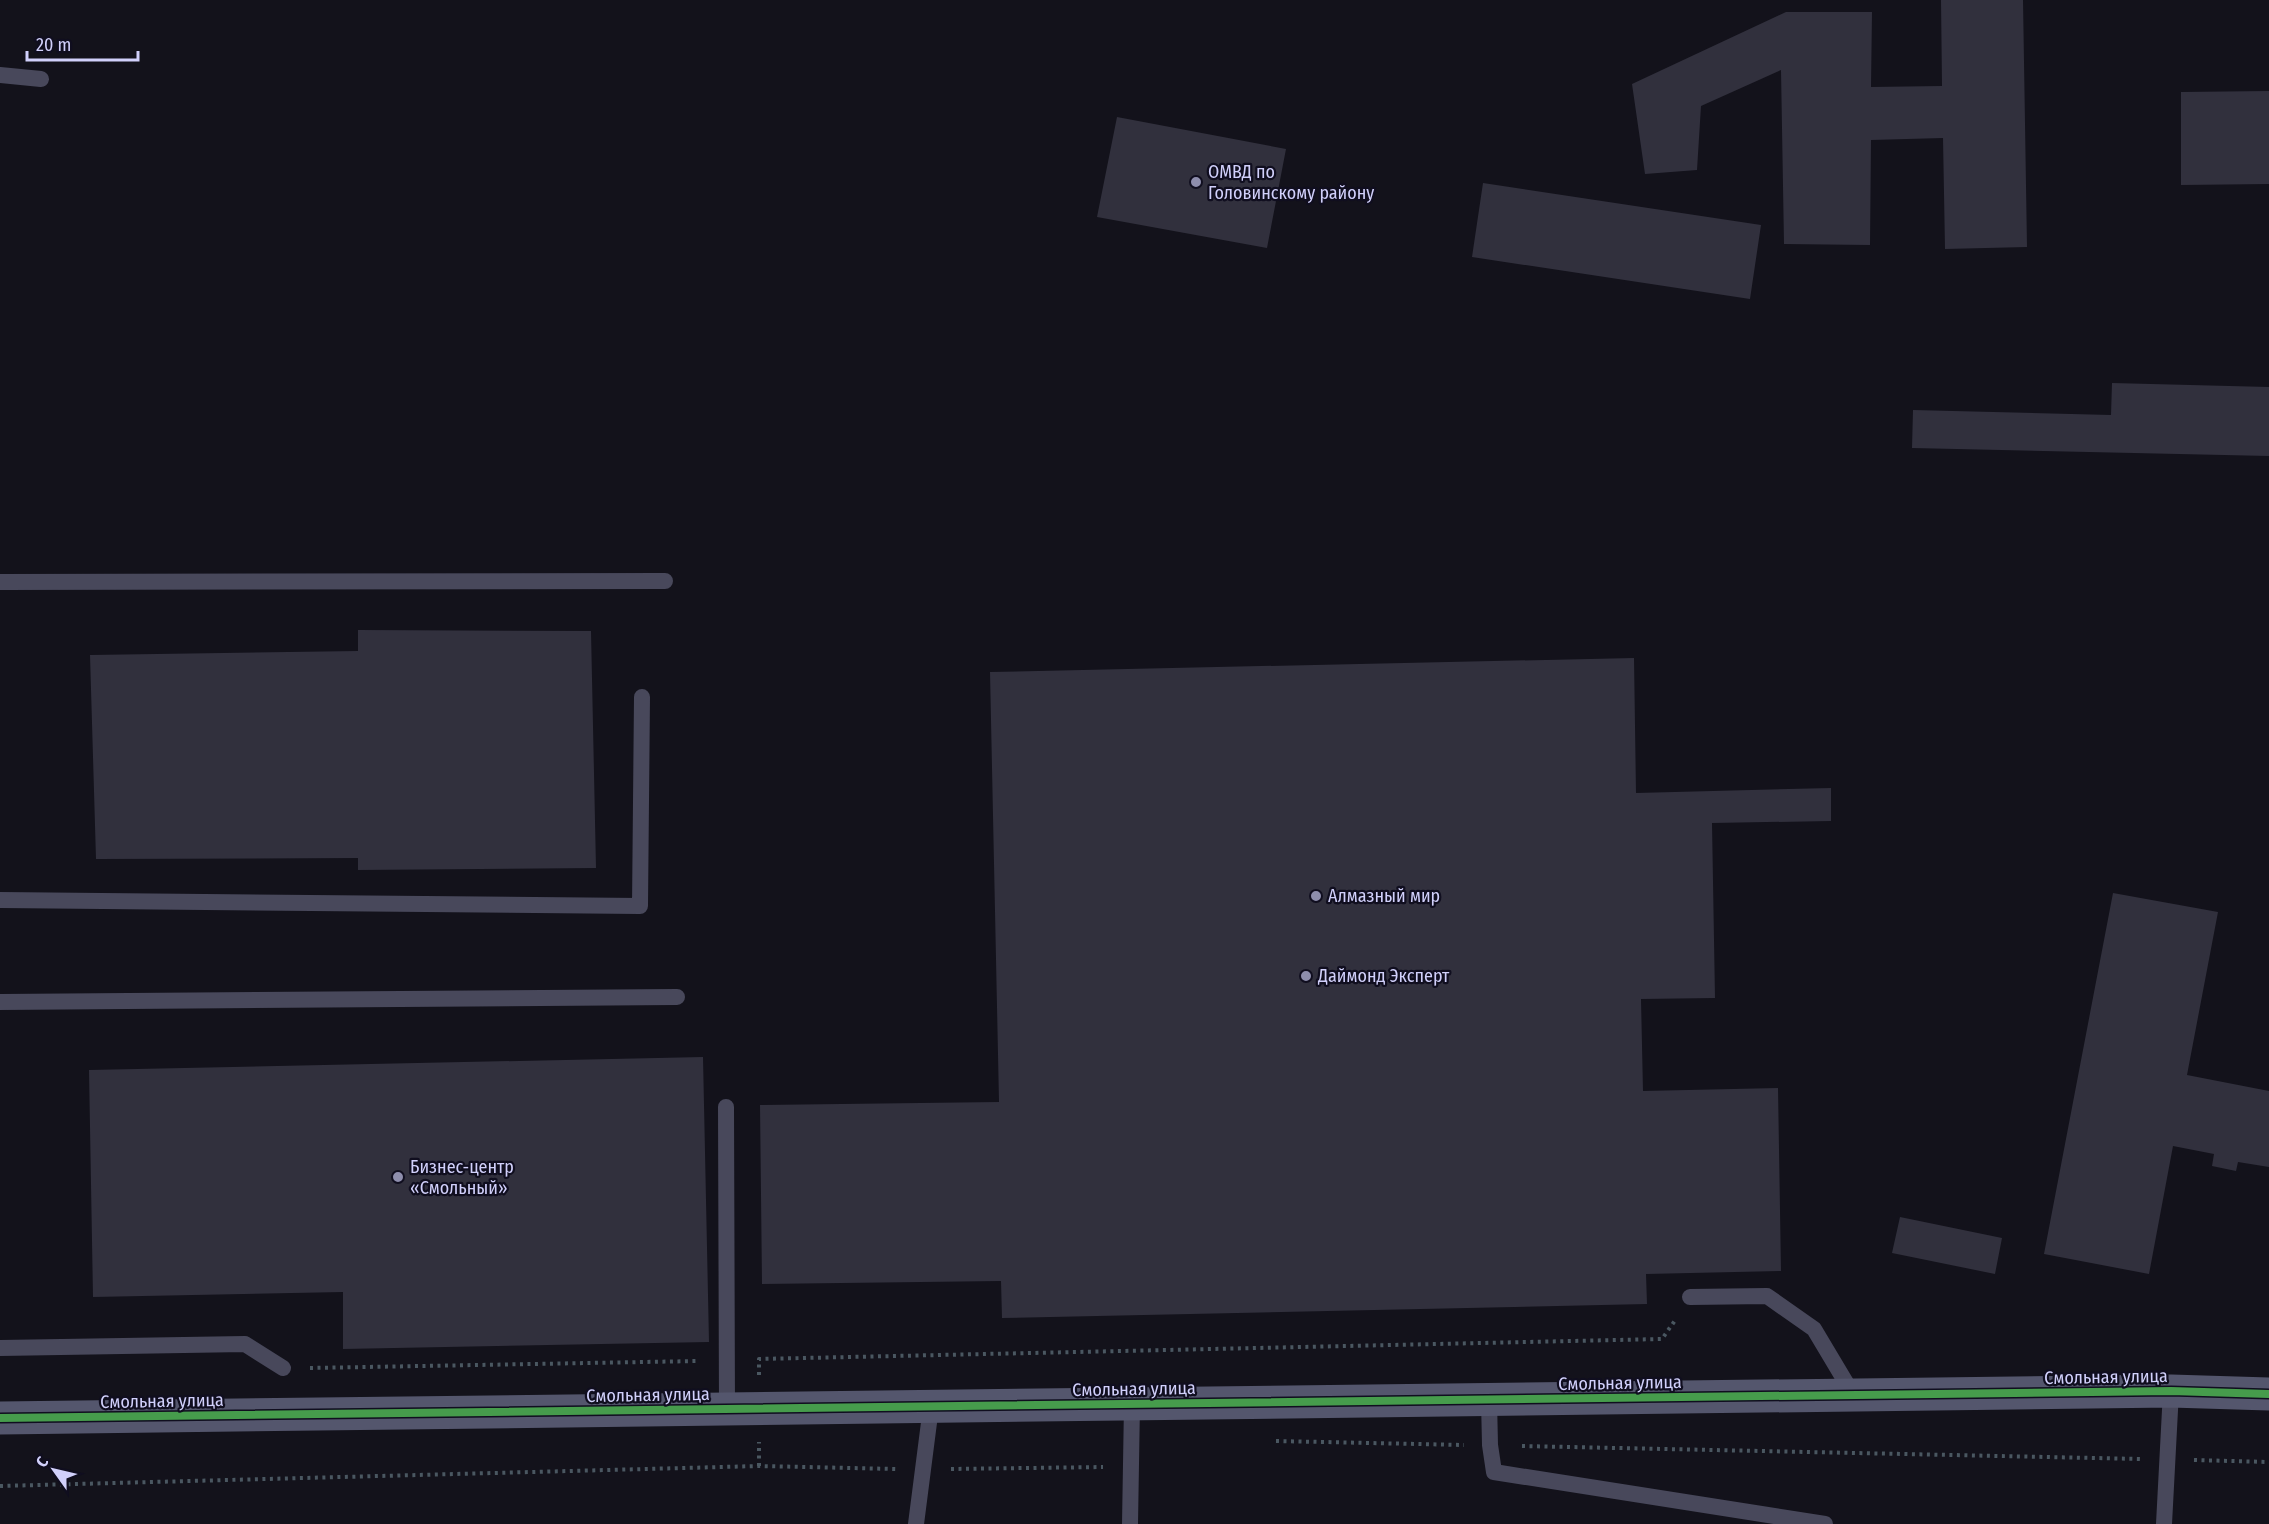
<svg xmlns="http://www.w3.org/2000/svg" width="2269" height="1524" font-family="'Fira Sans Condensed',sans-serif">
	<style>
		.building { fill: #31303d }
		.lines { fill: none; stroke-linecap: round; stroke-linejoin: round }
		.path { stroke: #4a5761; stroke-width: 4; stroke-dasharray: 3 4.5; stroke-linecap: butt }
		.lane { stroke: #48485b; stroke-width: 16 }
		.secondary { stroke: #54566d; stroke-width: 33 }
		.cycleway-casing { stroke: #100e1f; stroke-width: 11 }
		.cycleway { stroke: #469c4c; stroke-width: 8 }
		.poi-dot { fill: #8e8ead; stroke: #100e1f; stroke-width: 2 }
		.labels { text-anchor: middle; stroke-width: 4.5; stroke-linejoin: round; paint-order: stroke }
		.poi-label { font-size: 18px; fill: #d1d0fb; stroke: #100e1f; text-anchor: start }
		.street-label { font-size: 18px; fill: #d1d0fb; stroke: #100e1f }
	</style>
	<rect width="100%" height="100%" fill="#13121b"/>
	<path class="building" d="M 1941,0 L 2023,0 L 2027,247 L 1945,249 L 1943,138 L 1871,140 L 1870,245 L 1784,244 L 1781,70 L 1701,106 L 1697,170 L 1645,174 L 1632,84 L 1786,12 L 1872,12 L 1871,87 L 1942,86 Z
		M 2269,91 L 2269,184 L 2181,185 L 2181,92 Z
		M 1117,117 L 1286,149 L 1267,248 L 1097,217 Z
		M 1483,183 L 1761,225 L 1750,299 L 1472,257 Z
		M 2112,383 L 2269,387 L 2269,456 L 1912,448 L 1913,410 L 2111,415 Z
		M 358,630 L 591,631 L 596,868 L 358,870 L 358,858 L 96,859 L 90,655 L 358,651 Z
		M 1634,658 L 1636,793 L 1831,788 L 1831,821 L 1712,823 L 1715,998 L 1641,999 L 1643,1091 L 1778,1088 L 1781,1271 L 1646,1274 L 1647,1304 L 1002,1318 L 1001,1281 L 762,1284 L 760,1105 L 999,1102 L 990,672 Z
		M 2113,893 L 2218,912 L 2187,1075 L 2269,1091 L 2269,1167 L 2238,1162 L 2236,1171 L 2212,1166 L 2214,1154 L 2173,1146 L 2149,1274 L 2044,1254 Z
		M 703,1057 L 709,1342 L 343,1349 L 343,1292 L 93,1297 L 89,1070 Z
		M 1900,1217 L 2002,1238 L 1995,1274 L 1892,1253 Z"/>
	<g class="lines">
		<path class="path" d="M 310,1368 L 699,1361
			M 759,1375 L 759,1359 L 1662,1339 L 1676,1319
			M 1276,1441 L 1464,1445
			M 1522,1446 L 2142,1459
			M 2194,1460 L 2269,1462
			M 759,1466 L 759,1442
			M 951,1469 L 1103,1467
			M 0,1486 L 759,1466 L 896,1469"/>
		<path class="lane" d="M 0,75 L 41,79
			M 0,582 L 665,581
			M 0,900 L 640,906 L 642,697
			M 0,1002 L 677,997
			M 726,1107 L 727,1409
			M 1690,1297 L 1767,1296 L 1814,1329 L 1854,1396
			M 0,1348 L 245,1344 L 283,1368
			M 1489,1400 L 1490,1445 L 1494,1472 L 1825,1524
			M 916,1524 L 931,1407
			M 1130,1524 L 1132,1404
			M 2164,1524 L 2171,1391"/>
		<path class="secondary" d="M 0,1418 L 2171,1391 L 2269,1394"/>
		<g class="cycleway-casing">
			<path id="cycleway" d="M 0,1418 L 2171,1391 L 2269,1394"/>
		</g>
		<use href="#cycleway" class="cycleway"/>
	</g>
	<g class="poi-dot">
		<circle cx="1196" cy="182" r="6"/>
		<circle cx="1316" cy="896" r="6"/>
		<circle cx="1306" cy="976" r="6"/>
		<circle cx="398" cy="1177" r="6"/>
	</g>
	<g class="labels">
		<g class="poi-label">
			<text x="1208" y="178">ОМВД по<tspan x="1208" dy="21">Головинскому району</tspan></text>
			<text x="1328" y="902">Алмазный мир</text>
			<text x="1318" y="982">Даймонд Эксперт</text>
			<text x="410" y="1173">Бизнес-центр<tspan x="410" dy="21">«Смольный»</tspan></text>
		</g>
		<g class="street-label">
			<text transform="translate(2106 1377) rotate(-1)" y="6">Смольная улица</text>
			<text transform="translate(1620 1383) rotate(-1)" y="6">Смольная улица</text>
			<text transform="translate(1134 1389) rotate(-1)" y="6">Смольная улица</text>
			<text transform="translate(648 1395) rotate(-1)" y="6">Смольная улица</text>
			<text transform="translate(162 1401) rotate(-1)" y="6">Смольная улица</text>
		</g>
	</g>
	<g transform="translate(54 1470) rotate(304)" stroke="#100e1f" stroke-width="4.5" paint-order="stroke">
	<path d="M0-4.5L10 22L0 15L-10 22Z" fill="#d1d0fb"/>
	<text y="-9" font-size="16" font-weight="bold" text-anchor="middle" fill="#d1d0fb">С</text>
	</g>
	<path d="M27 51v9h111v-9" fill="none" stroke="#d1d0fb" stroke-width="3"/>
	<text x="36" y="51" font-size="18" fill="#d1d0fb" stroke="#100e1f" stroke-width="4.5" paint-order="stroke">20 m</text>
</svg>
